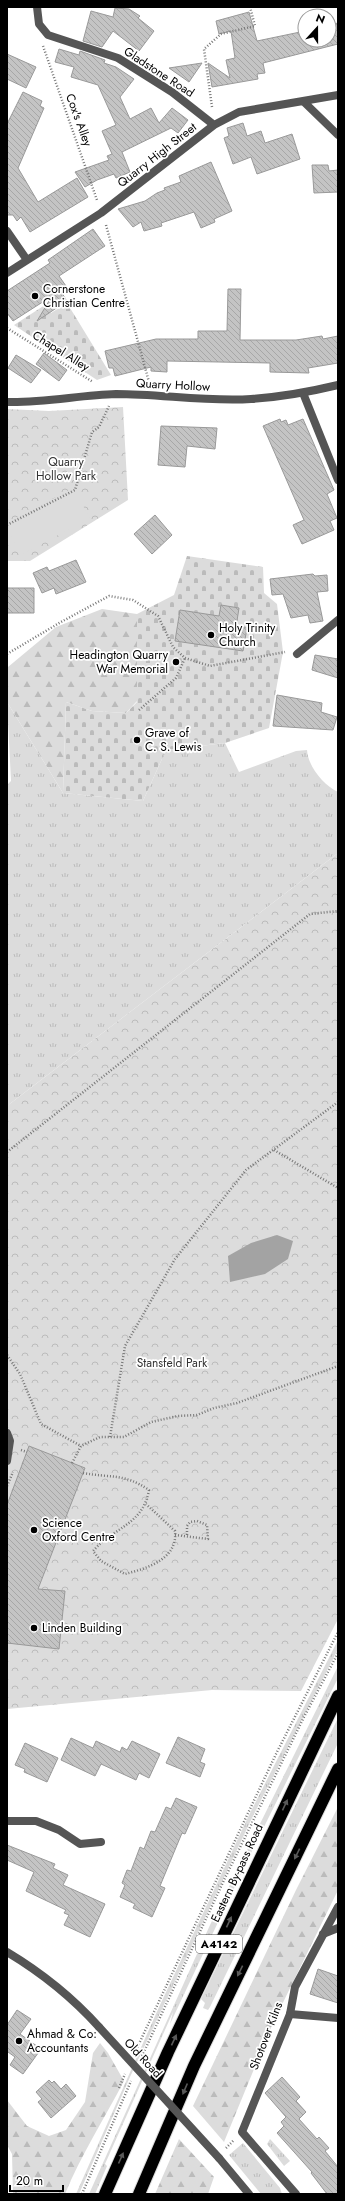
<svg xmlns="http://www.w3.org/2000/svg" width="345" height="2201" font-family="Jost,sans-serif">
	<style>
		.grass { fill: url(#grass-tufts) }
		.forest { fill: url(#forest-firs) }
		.cemetery { fill: url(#cemetery-stones) }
		.park { fill: url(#park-crowns) }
		.garden { fill: #dcdcdc }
		.water { fill: #a3a3a3 }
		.building { fill: url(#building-back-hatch); stroke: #999 }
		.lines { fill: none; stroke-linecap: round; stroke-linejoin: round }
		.highway-casing { stroke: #dbdbdb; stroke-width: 14 }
		.path { stroke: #777; stroke-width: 2.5; stroke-dasharray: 1 2; stroke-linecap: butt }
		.lane { stroke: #555; stroke-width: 8 }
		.street { stroke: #555; stroke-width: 8 }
		.highway { stroke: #000; stroke-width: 12 }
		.street-bridge { stroke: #555; stroke-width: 8 }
		.oneway { fill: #595959 }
		.poi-dot { fill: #000; stroke: #fff; stroke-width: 1.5 }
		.labels { text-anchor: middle; stroke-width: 3.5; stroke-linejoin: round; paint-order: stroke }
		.shield { fill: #fff; stroke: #4c4c4c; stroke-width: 1 }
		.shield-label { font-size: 11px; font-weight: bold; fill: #000 }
		.street-label { font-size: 12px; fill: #000; stroke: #fff }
		.poi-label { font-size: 12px; fill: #000; stroke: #fff; text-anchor: start }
		.park-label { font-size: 12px; fill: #333; stroke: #fff }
	</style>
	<defs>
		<pattern id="grass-tufts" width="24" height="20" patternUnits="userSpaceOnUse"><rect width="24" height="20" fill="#dcdcdc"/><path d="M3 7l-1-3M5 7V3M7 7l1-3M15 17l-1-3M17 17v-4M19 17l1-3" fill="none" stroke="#bbb"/></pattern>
		<pattern id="forest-firs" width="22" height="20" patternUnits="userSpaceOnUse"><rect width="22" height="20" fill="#dcdcdc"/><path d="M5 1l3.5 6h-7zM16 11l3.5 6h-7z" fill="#bbb"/></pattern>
		<pattern id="cemetery-stones" width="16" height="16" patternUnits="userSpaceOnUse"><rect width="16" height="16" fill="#dcdcdc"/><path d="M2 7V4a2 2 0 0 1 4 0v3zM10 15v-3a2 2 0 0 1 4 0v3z" fill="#bbb"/></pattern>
		<pattern id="park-crowns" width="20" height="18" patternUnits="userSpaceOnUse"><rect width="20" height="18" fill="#dcdcdc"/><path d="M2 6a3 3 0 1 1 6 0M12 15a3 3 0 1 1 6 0" fill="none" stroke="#bbb"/></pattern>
		<pattern id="building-back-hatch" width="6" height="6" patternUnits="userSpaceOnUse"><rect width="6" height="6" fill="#c4c4c4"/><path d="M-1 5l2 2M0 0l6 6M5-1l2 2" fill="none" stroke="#a7a7a7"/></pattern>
	</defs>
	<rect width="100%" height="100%" fill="#fff"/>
	<path class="grass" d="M 7,702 L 63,793 L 143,801 L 166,750 L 225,743 L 239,772 L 296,751 L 307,750 C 308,766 323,785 338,792 L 338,853 L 7,1106 L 7,785 L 11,781 Z
		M 338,1640 L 338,1649 L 252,1818 L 130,2077 L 79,2194 L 76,2194 L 159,2007 L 250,1813 Z
		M 338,1666 L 338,1678 L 245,1865 L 170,2024 L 173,2012 L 105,2164 L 107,2166 L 95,2194 L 89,2194 L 210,1925 Z
		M 338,1718 L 338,1743 L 210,2007 L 208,2010 L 203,2008 L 205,2003 L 201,1999 Z
		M 270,2139 L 290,2161 L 284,2166 L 267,2144 Z
		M 243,2143 L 280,2188 L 282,2194 L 261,2194 L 229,2155 Z"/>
	<path class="forest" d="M 102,609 L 137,614 L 137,701 L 126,713 L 92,711 L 66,702 L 63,793 L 7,702 L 8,667 L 56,627 Z
		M 338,1807 L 338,1890 L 273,2023 L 224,2142 L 193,2106 L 296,1890 Z
		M 100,2043 L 108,2053 L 124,2081 C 104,2119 81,2155 65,2194 L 13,2194 L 12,2154 L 7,2145 L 7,2100 L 27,2126 L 49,2136 L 66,2130 L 85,2102 L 93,2053 Z
		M 179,2139 L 214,2177 L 208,2194 L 155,2194 Z"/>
	<path class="cemetery" d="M 67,303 L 111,375 L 97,380 L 14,325 L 45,305 L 51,313 Z
		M 187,556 L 263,567 L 264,593 L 277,604 L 283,652 L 269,728 L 225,743 L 166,750 L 143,801 L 63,793 L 66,702 L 92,711 L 126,713 L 137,702 L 137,614 L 174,595 Z"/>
	<path class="park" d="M 123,407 L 128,500 L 30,561 L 7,561 L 7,409 L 49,411 Z
		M 338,853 L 338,1619 L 301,1691 L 212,1690 L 7,1709 L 7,1106 Z"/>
	<path class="garden" d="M 73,488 L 90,518 L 21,555 L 7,529 L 7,523 Z"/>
	<path class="water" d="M 277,1235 L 293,1241 L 288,1259 L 265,1274 L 230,1282 L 228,1256 L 251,1243 Z"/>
	<path class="building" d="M 115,8 L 129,9 L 140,16 L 138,18 L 154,31 L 139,51 L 113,31 L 102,47 L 83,41 L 91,11 L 113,17 Z
		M 249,12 L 257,41 L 305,31 L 305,40 L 329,40 L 329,25 L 338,23 L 338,44 L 263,63 L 265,73 L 257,74 L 258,79 L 212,87 L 208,63 L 230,78 L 226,60 L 235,58 L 231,31 L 219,34 L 216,21 Z
		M 59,49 L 79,55 L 80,51 L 105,60 L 104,63 L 116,67 L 134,79 L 120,97 L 130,119 L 151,108 L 159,123 L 172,108 L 188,120 L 178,133 L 171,128 L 122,152 L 130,172 L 116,178 L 114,174 L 97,180 L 85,187 L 75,172 L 109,160 L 107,156 L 112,154 L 102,131 L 116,125 L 98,85 L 71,77 L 74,67 L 55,62 Z
		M 7,54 L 36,67 L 26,88 L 7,79 Z
		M 202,63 L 189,82 L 169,68 Z
		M 23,92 L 42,101 L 40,106 L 44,108 L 18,168 L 38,202 L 77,178 L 88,197 L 30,232 L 21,217 L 17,221 L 13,215 L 7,215 L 7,124 Z
		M 243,123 L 247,136 L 261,131 L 265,143 L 292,134 L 300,159 L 257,174 L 251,157 L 233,164 L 224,138 L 229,136 L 227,128 Z
		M 211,162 L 232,211 L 214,219 L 215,222 L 201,228 L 194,212 L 161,223 L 162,226 L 144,231 L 141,222 L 133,227 L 118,209 L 145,201 L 157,193 L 165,190 L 164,188 L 181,182 L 179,176 Z
		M 312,165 L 328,165 L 329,171 L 338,170 L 338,192 L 314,193 Z
		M 93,229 L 105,246 L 59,276 L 66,286 L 60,290 L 67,301 L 37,321 L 52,296 L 13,321 L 7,313 L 7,291 L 50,263 L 48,260 Z
		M 228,289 L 241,289 L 240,340 L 296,340 L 322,336 L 323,339 L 338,336 L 338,363 L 308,368 L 309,373 L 270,372 L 270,363 L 167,361 L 167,372 L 151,371 L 151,367 L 115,376 L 113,368 L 109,368 L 105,351 L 156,339 L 198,339 L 198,331 L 227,331 Z
		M 44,353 L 67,370 L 59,381 L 36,364 Z
		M 16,355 L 41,370 L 31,383 L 8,368 Z
		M 280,419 L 281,422 L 286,420 L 288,425 L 303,419 L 334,490 L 327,494 L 337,518 L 330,521 L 334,530 L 302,544 L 293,525 L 304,520 L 263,426 Z
		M 161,426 L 217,428 L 215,449 L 187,446 L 185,467 L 158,465 Z
		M 155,515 L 172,535 L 152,554 L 134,534 Z
		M 76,560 L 86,582 L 56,594 L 54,588 L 42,593 L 33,573 L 47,567 L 49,571 Z
		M 313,574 L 315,576 L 327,575 L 328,591 L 317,592 L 323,621 L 310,623 L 308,615 L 291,618 L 283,594 L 272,595 L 270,579 Z
		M 7,588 L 34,588 L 34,613 L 7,613 Z
		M 221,605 L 239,608 L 236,627 L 247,628 L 243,651 L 175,641 L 180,610 L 219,616 Z
		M 315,655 L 338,659 L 338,678 L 312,670 Z
		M 277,695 L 322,703 L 321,712 L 337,717 L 333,730 L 273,726 Z
		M 29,1446 L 85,1468 L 38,1589 L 65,1591 L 59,1649 L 7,1643 L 7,1505 Z
		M 178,1737 L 205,1749 L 200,1762 L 205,1764 L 200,1777 L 166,1763 Z
		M 71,1738 L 93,1748 L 96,1741 L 120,1752 L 122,1747 L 127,1750 L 132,1741 L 160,1754 L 149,1778 L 139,1773 L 136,1780 L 101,1764 L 95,1776 L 61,1760 Z
		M 25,1743 L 58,1758 L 47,1782 L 24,1772 L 25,1769 L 15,1765 Z
		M 176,1798 L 197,1807 L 185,1834 L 182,1833 L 160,1886 L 165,1888 L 152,1917 L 133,1908 L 135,1904 L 120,1897 L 125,1885 L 122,1883 L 127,1870 L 131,1871 L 140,1847 L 144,1849 L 151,1831 L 155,1832 L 166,1807 L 171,1809 Z
		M 7,1845 L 55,1864 L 53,1868 L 68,1875 L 63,1885 L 105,1904 L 90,1937 L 64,1925 L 69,1915 L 64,1913 L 66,1910 L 26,1891 L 34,1872 L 7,1860 Z
		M 318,1969 L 338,1976 L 338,2003 L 310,1994 Z
		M 17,2010 L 31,2019 L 20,2034 L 41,2049 L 23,2074 L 10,2065 L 15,2057 L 8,2052 L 7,2053 L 7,2025 Z
		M 282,2077 L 300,2097 L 296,2101 L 306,2112 L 299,2119 L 317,2139 L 319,2137 L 329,2148 L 325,2151 L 338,2167 L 338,2194 L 327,2194 L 311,2173 L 312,2172 L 277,2133 L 284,2126 L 281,2122 L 286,2117 L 265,2093 Z
		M 49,2080 L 52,2083 L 54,2081 L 61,2089 L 66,2084 L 76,2096 L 51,2118 L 38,2102 L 42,2099 L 36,2092 Z"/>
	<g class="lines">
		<g class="highway-casing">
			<path id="highway" d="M 105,2194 L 168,2052 L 338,1696
				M 139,2194 L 194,2066 L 338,1769"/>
		</g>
		<path class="path" d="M 43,46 L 97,200
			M 212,107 L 204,49 L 221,34 L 255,26 L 250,7
			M 106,225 L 149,382
			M 7,328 L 93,382
			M 7,525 L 75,490 L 92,432 L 99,427 L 109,406
			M 7,654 L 61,622 L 109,596 L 133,600 L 158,616 L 173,647 L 185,658 L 210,666 L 285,652
			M 139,710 L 176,678 L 185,658
			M 274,1150 L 338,1188
			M 7,1152 L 310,914 L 338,911
			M 7,1355 L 20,1374 L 41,1424 L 81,1446
			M 110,1437 L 125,1346 L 175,1259 L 246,1170 L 338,1102
			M 21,1450 L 27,1452
			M 72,1463 L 81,1446 L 100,1437 L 124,1437 L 151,1422 L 178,1416 L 197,1415 L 214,1408 L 237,1403 L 338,1366
			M 83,1473 C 110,1478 124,1473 149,1490 C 143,1525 114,1527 93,1551 L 101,1561 L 125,1574 C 148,1568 178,1559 175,1531 L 146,1504
			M 7,1486 L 13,1472
			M 175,1535 L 208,1539 L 207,1525 L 197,1521 L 190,1522 L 187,1526 L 187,1537
			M 136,2050 L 276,1754 L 338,1632
			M 142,2056 L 225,1878 L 304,1717 L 338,1653
			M 119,2088 L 125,2074
			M 226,2148 L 234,2140
			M 82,2194 L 131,2081"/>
		<path class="lane" d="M 7,1433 L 10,1441 L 7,1461
			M 323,1934 L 338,1928
			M 290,2014 L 338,2018"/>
		<path class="street" d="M 37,7 L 39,24 L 48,35 L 118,58 L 172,92 L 214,125
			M 304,102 L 338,135
			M 7,231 L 27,260
			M 7,273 L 101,213 L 214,125 L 239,112 L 338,95
			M 303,393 L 338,480
			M 7,402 C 44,403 80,395 116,394 C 161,394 206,402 251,399 C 280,397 309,392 338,385
			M 297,654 L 338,620
			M 7,1821 L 36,1821 L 59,1830 L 80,1844 L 101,1842
			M 7,1952 C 42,1973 72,1997 99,2027
			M 219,2158 L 249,2194
			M 296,2194 L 242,2132 L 290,2014 L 295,1987 L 338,1907"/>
		<use href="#highway" class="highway"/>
		<path class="street-bridge" d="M 99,2027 L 219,2158"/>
	</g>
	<defs><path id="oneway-solid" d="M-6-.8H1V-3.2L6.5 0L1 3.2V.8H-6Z"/></defs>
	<g class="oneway">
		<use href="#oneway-solid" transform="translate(285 1805) rotate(-65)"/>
		<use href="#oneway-solid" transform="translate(297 1854) rotate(116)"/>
		<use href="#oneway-solid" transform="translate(229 1922) rotate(-65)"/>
		<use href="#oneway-solid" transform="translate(240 1971) rotate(116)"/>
		<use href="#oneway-solid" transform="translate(174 2040) rotate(-65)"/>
		<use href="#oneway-solid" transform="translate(185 2089) rotate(113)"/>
		<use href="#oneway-solid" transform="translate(121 2158) rotate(-66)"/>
	</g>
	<g class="poi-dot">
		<circle cx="35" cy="296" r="4"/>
		<circle cx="211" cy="635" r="4"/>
		<circle cx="176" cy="662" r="4"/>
		<circle cx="137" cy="740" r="4"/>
		<circle cx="34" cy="1530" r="4"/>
		<circle cx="34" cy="1628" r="4"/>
		<circle cx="19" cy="2041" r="4"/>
	</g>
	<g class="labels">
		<rect class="shield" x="196" y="1935" width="46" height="18" rx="3"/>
		<g class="shield-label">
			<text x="219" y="1948">A4142</text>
		</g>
		<g class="street-label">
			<text transform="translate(159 72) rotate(33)" y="4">Gladstone Road</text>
			<text transform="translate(79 120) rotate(70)" y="4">Cox's Alley</text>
			<text transform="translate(157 155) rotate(-38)" y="4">Quarry High Street</text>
			<text transform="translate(61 351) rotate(32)" y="4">Chapel Alley</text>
			<text transform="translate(173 385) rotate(3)" y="4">Quarry Hollow</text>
			<text transform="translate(237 1873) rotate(-65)" y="4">Eastern By-pass Road</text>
			<text transform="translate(266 2036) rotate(-69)" y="4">Shotover Kilns</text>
			<text transform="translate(143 2058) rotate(47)" y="4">Old Road</text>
		</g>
		<g class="poi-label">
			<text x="43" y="293">Cornerstone<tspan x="43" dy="14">Christian Centre</tspan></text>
			<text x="219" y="632">Holy Trinity<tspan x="219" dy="14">Church</tspan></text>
			<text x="168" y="659" text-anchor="end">Headington Quarry<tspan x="168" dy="14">War Memorial</tspan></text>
			<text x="145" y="737">Grave of<tspan x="145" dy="14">C. S. Lewis</tspan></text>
			<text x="42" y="1527">Science<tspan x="42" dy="14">Oxford Centre</tspan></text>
			<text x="42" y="1632">Linden Building</text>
			<text x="27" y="2038">Ahmad &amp; Co:<tspan x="27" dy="14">Accountants</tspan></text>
		</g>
		<g class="park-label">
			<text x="66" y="466">Quarry<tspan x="66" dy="14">Hollow Park</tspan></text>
			<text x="172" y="1367">Stansfeld Park</text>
		</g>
	</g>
	<rect width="345" height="2201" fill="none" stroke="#000000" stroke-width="16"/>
	<g transform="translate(317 28) rotate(21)"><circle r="19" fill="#ffffff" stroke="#999999"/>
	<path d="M0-3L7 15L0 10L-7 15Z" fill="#000000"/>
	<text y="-6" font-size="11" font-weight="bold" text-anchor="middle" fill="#000000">N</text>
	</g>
	<path d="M10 2185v6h53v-6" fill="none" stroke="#000000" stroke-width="2"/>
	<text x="16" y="2185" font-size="12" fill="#000000" stroke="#ffffff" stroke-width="3" paint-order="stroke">20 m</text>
</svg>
